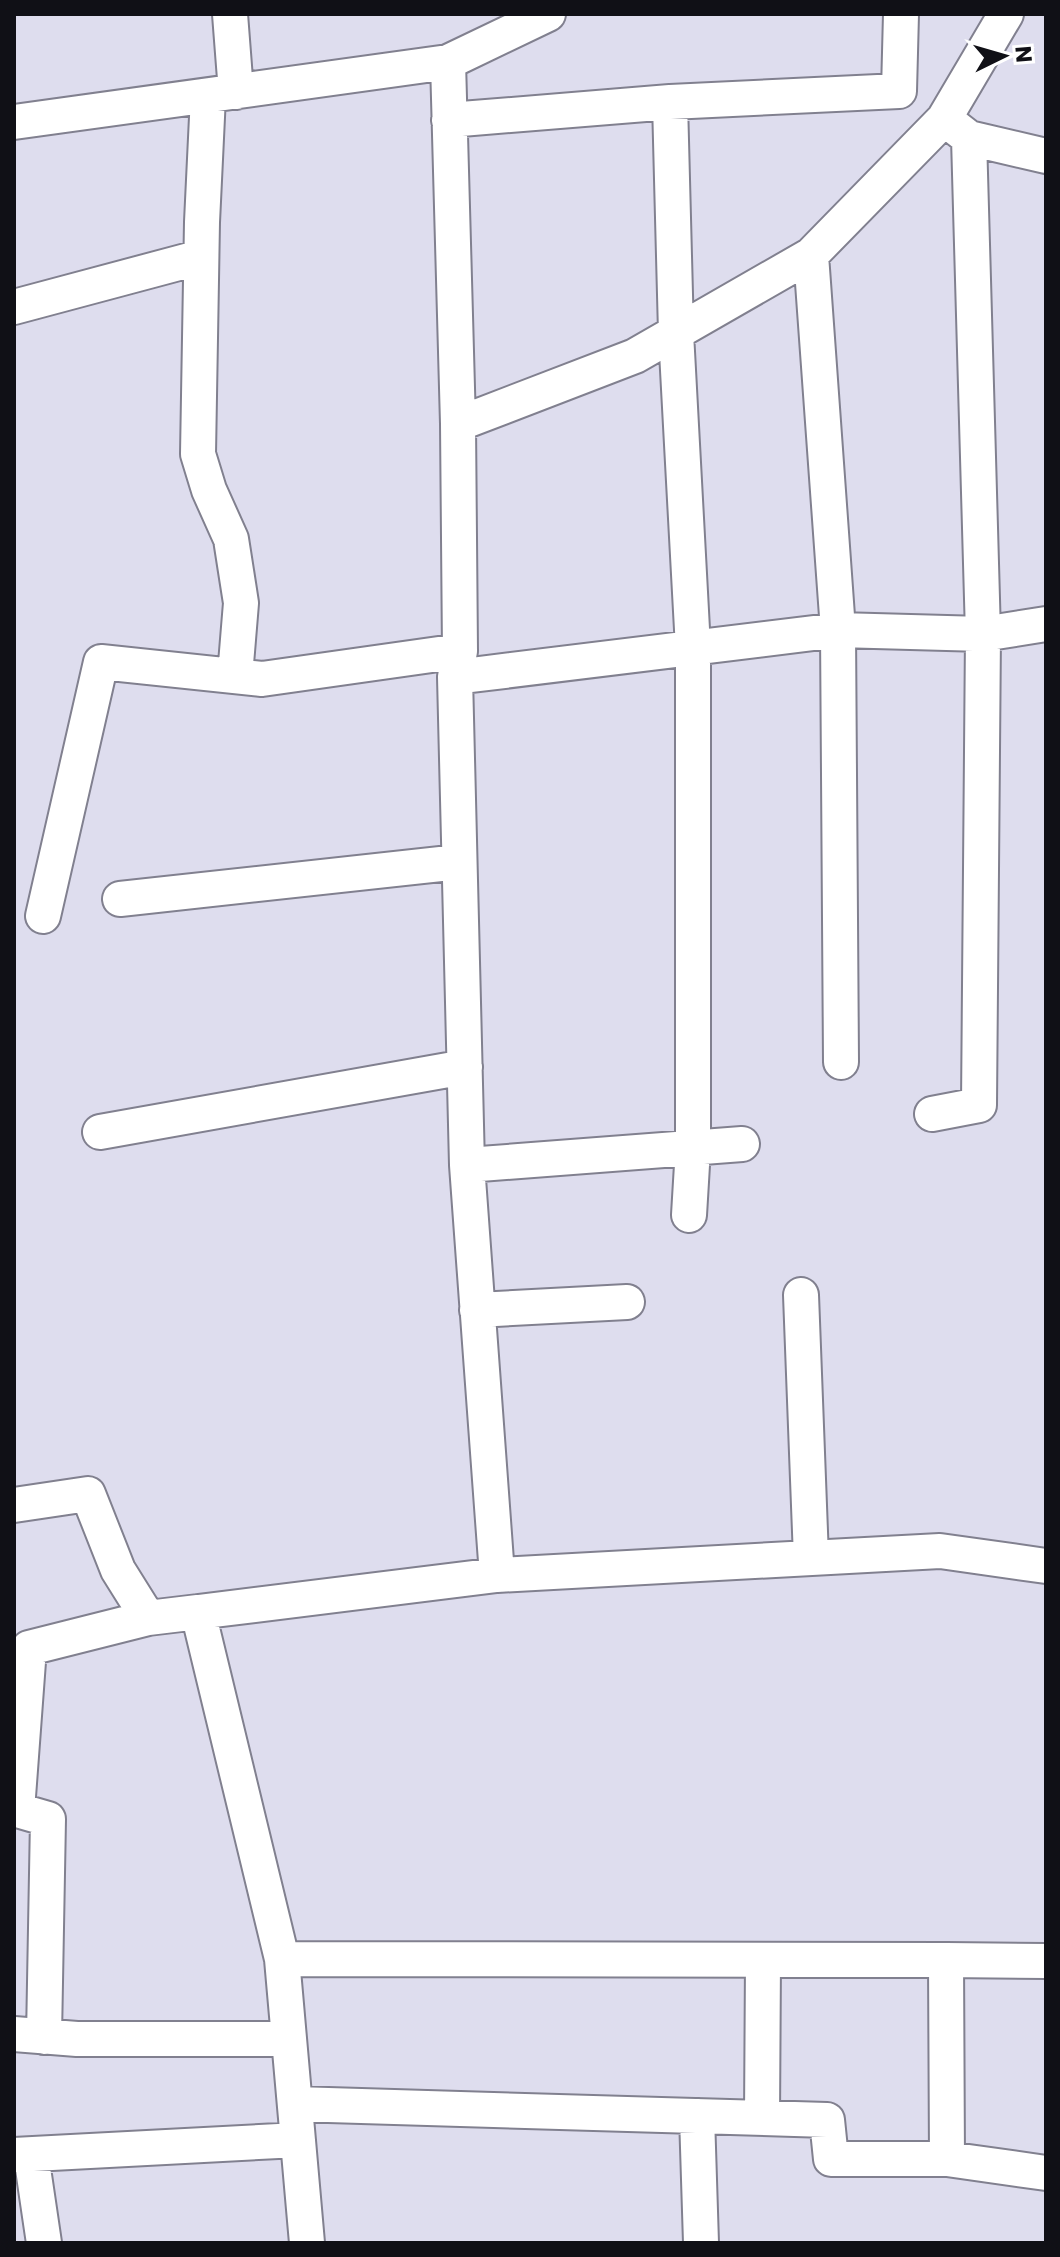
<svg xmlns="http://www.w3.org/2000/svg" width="1060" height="2257" font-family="Poppins,sans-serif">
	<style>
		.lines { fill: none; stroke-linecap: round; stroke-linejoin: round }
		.minor-casing { stroke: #81808f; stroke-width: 38 }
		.minor { stroke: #fff; stroke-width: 34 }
	</style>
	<rect width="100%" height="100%" fill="#deddee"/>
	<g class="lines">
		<g class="minor-casing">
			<path id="minor" d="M 230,14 L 236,92
				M 208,96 L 202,222 L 198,454 L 209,490 L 231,539 L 241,603 L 235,676
				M 670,102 L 676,333 L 693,648 L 693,1148 L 689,1215
				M 449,120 L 670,102 L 899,91 L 901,14
				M 14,122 L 448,62
				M 951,124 L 969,138 L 1046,156
				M 811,255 L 838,630 L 841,1062
				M 14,307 L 201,257
				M 458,424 L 635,356 L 811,255 L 944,119 L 1006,14
				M 455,677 L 460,651 L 458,424 L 448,62 L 548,14
				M 120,899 L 459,862
				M 43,916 L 101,662 L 262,679 L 460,651
				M 932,1114 L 979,1105 L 983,634 L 969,138
				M 100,1132 L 465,1067
				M 467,1165 L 742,1144
				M 801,1295 L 811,1558
				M 477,1310 L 627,1302
				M 14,1505 L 88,1494 L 118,1570 L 148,1618
				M 497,1575 L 467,1165 L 455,677 L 838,630 L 983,634 L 1046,624
				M 198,1612 L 497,1575 L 940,1551 L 1046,1566
				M 14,1810 L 17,1810 L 29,1648 L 148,1618 L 198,1612 L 282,1959
				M 17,1810 L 48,1819 L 44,2037
				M 946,1960 L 1046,1961
				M 14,2034 L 77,2039 L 289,2039
				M 295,2104 L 827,2120 L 831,2159 L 947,2159 L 946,1960 L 282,1959 L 307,2243
				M 697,2116 L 701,2243
				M 762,2118 L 763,1960
				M 14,2155 L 298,2140
				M 31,2155 L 44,2243
				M 947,2159 L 1046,2173"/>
		</g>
		<use href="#minor" class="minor"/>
	</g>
	<rect width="1060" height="2257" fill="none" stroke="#101016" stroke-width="32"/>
	<g transform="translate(1004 56) rotate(85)" stroke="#ffffff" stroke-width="6" paint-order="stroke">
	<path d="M0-6L14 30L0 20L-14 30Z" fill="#101016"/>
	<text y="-12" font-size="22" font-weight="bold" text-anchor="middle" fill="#101016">N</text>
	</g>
</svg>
